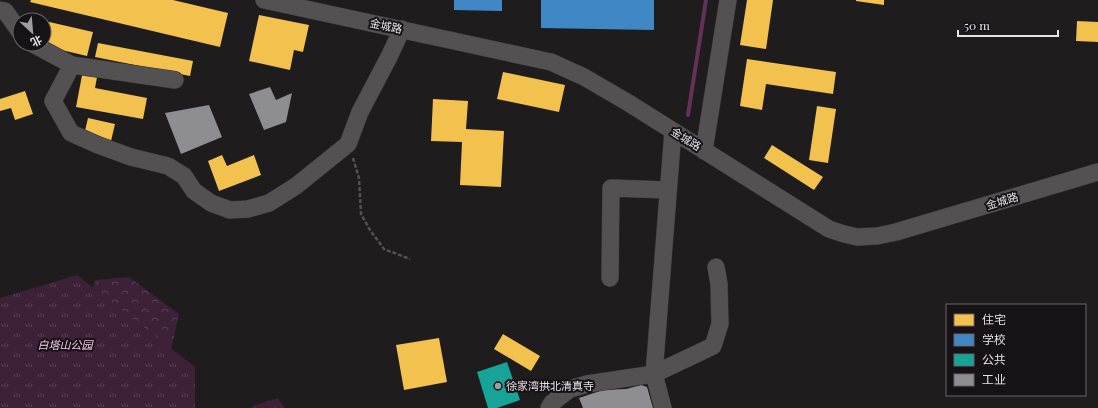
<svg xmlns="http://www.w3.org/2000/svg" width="1098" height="408" font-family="'Playfair Display','Noto Sans SC',serif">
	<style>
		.forest { fill: url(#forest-crowns) }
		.park { fill: url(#park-tufts) }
		.homes { fill: #f2c14e }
		.schools { fill: #3f88c5 }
		.public { fill: #17a398 }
		.industry { fill: #8d8d92 }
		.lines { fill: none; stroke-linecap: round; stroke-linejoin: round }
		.stream { stroke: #623259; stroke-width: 4 }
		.minor-casing { stroke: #393638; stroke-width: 18 }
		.path { stroke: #535153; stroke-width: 2.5; stroke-dasharray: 4 2; stroke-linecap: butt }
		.minor { stroke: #545153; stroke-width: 17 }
		.poi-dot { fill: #a09d9f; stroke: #171216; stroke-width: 1.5 }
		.labels { text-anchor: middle; stroke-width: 4; stroke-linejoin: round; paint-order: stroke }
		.street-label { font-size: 11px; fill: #e6e2e5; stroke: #171216 }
		.park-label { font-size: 11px; font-style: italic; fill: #f7c5ec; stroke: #171216 }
		.poi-label { font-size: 11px; fill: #e6e2e5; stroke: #171216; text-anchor: start }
	</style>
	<defs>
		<pattern id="forest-crowns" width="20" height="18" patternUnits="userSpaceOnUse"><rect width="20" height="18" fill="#3c2137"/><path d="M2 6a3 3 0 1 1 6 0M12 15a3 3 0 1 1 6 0" fill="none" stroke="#584154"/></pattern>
		<pattern id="park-tufts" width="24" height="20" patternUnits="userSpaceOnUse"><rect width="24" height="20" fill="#3c2137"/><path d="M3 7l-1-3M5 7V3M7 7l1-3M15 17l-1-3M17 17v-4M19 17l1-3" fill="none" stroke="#584154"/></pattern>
	</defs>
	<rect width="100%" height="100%" fill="#1f1c1e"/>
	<path class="forest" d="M 129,277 L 179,314 L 166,372 L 41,408 L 65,340 L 96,280 Z
		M 278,398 L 285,408 L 251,408 L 255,405 Z"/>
	<path class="park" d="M 77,275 L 195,367 L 195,408 L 0,408 L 0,298 Z"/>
	<path class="homes" d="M 31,0 L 173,0 L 228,13 L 220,47 L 30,2 Z
		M 747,0 L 773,0 L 766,49 L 740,45 Z
		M 856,0 L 884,0 L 884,5 L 856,1 Z
		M 259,15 L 309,25 L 303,52 L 294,50 L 290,70 L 249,61 Z
		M 45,21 L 93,32 L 87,56 L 40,45 L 44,44 Z
		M 1077,21 L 1098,22 L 1098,42 L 1076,41 Z
		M 98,43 L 193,61 L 190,76 L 95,57 Z
		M 747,59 L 836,72 L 833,94 L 766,84 L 762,110 L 740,106 Z
		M 83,70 L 98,72 L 95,88 L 147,98 L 143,119 L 76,107 Z
		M 503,72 L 565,85 L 559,112 L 497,99 Z
		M 25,91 L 33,114 L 15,120 L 11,108 L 0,111 L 0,99 Z
		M 433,99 L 468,101 L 466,129 L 504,131 L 501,187 L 460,185 L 462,142 L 431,141 Z
		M 817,106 L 836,109 L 828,163 L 809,160 Z
		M 88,118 L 115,124 L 111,141 L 84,135 Z
		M 772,145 L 823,177 L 814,190 L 764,158 Z
		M 222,155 L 227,166 L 254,155 L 261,175 L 219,191 L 208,161 Z
		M 503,334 L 540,356 L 531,371 L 494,349 Z
		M 439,338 L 447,382 L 404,390 L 396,345 Z"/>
	<path class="schools" d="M 454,0 L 502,0 L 502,11 L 454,10 Z
		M 541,0 L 654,0 L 654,30 L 541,28 Z"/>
	<path class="public" d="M 507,362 L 520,400 L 497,408 L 488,408 L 477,372 Z"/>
	<path class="industry" d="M 270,87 L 276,100 L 292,93 L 286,122 L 264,130 L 249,94 Z
		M 209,105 L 222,137 L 181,154 L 165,113 Z
		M 641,385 L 647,387 L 653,408 L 583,408 L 579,398 L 603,390 L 626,389 Z"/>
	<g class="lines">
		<path class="stream" d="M 688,115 L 706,0"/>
		<g class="minor-casing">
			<path id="minor" d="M 264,0 L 551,62 L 584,77 L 627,102 L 829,229 L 844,234 L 857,237 L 877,236 L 896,232 L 1098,172
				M 0,10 L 5,11 L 20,32
				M 33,44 L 72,65 L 175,80
				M 72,65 L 53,101 L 71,133 L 98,145 L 131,157 L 168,166 L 184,176 L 194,191 L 211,203 L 230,210 L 248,209 L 269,203 L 296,186 L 348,144 L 360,112 L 389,57 L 402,29
				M 704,151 L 728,0
				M 610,278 L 611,188 L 668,190
				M 549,408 L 552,403 L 570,389 L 587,384 L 654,374 L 713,346 L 720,324 L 719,284 L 716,267
				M 663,408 L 654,374 L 673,131"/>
		</g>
		<path class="path" d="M 353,158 L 359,178 L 361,214 L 370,230 L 384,249 L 410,259"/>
		<use href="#minor" class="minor"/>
	</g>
	<circle class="poi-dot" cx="498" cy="386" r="4"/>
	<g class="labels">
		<g class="street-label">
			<text transform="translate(386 26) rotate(12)" y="4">金城路</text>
			<text transform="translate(686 139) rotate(32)" y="4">金城路</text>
			<text transform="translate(1002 201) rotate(-17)" y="4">金城路</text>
		</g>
		<g class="park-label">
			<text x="65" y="349">白塔山公园</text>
		</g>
		<g class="poi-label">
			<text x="506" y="390">徐家湾拱北清真寺</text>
		</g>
	</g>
	<rect x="946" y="304" width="140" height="92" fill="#171216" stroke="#6a6569"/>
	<rect x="954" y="314" width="20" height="12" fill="#f2c14e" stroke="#6a6569"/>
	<text x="982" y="324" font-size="12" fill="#e6e2e5">住宅</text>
	<rect x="954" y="334" width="20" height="12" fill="#3f88c5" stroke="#6a6569"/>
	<text x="982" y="344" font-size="12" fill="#e6e2e5">学校</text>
	<rect x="954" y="354" width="20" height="12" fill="#17a398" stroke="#6a6569"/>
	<text x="982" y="364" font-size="12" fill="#e6e2e5">公共</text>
	<rect x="954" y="374" width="20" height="12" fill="#8d8d92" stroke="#6a6569"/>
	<text x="982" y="384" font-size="12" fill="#e6e2e5">工业</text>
	<g transform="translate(32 32) rotate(154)"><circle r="19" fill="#171216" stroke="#6a6569"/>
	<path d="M0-3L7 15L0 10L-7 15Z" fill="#a09d9f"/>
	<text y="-6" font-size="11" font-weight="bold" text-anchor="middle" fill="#e6e2e5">北</text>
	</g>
	<path d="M958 30v6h100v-6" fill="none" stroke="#e6e2e5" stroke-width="2"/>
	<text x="964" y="30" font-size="12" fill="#e6e2e5" stroke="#171216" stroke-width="3" paint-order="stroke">50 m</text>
</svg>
